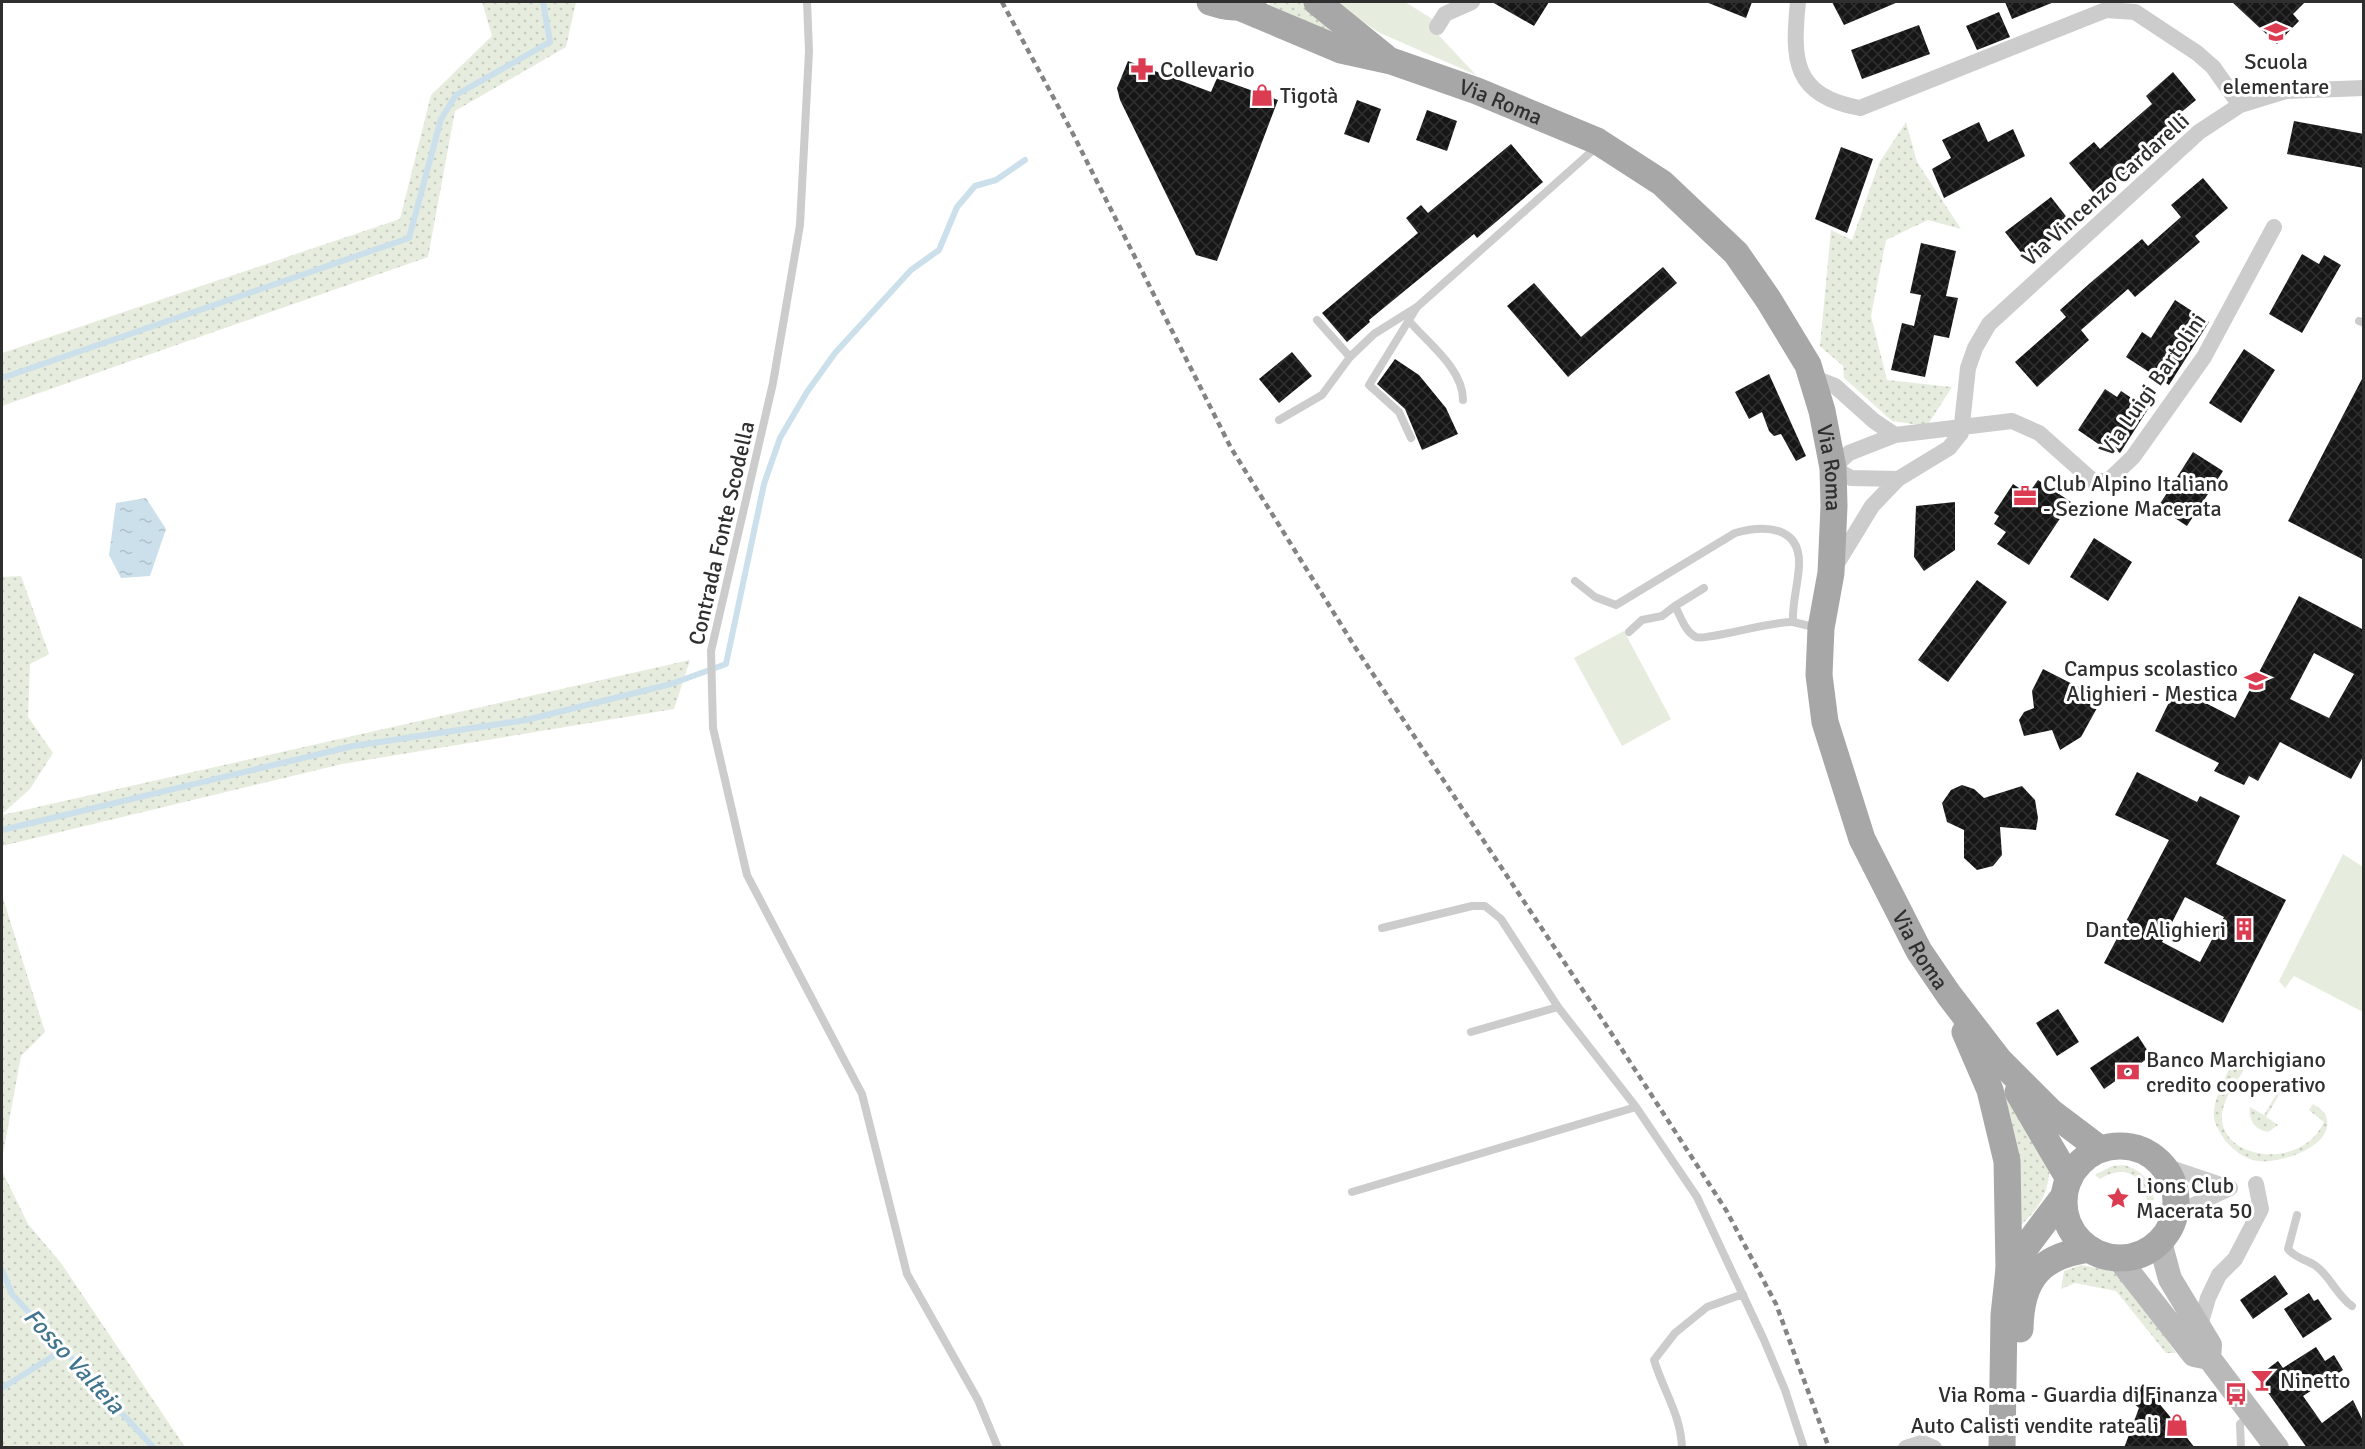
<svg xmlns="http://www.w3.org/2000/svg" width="2365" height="1449" font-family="Signika,sans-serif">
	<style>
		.grass { fill: url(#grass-dots) }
		.garden { fill: #e6ecde }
		.water { fill: url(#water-ripples) }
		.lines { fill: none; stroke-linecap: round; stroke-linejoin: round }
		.stream { stroke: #cbe0ea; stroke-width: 6 }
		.building { fill: url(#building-cross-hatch); fill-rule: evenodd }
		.lane { stroke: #ccc; stroke-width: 8 }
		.street { stroke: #ccc; stroke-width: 16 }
		.secondary { stroke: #b9b9b9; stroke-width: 24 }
		.primary { stroke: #a7a7a7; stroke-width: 27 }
		.rail { stroke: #848484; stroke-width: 4.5; stroke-dasharray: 6 4.5; stroke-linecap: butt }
		.labels { text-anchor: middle; stroke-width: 6; stroke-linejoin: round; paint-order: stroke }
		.poi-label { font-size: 22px; fill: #2f2f2f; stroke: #fff; text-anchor: start }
		.street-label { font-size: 22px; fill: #2f2f2f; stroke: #fff }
		.water-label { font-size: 24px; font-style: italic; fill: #41758d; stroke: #fff }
	</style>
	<defs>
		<pattern id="grass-dots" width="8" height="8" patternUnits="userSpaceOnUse" patternTransform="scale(1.5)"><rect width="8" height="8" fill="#e6ecde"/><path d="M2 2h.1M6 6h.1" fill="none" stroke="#c6cbbf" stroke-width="1.8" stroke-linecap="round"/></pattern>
		<pattern id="water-ripples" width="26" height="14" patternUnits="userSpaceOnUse" patternTransform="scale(1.5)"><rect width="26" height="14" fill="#cbe0ea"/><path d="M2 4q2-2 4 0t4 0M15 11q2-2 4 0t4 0" fill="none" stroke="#afc0c9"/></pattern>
		<pattern id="building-cross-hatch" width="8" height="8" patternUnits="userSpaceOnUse" patternTransform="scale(1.5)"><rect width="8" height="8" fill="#161616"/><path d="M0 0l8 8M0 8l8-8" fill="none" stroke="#303030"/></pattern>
	</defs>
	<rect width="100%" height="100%" fill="#fff"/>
	<path class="grass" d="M 482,2 L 576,2 L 566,47 L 455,111 L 428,257 L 2,406 L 2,353 L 400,219 L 431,95 L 492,36 Z
		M 1271,2 L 1303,2 L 1348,38 L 1316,29 L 1269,5 Z
		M 1906,122 L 1917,162 L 1961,229 L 1928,220 L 1886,240 L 1871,316 L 1887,380 L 1952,387 L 1927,426 L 1892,421 L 1844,378 L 1843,366 L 1820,346 L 1831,230 L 1852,240 L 1879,163 Z
		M 21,576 L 49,654 L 30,664 L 28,717 L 53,753 L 30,789 L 2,814 L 2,577 Z
		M 690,660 L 674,709 L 342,764 L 2,846 L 2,815 Z
		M 2,895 L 45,1032 L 21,1056 L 2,1159 Z
		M 2232,1062 L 2245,1068 C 2239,1079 2228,1092 2224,1105 C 2207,1157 2299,1176 2324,1122 L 2309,1110 L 2313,1104 C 2318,1107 2324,1111 2326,1116 C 2337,1146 2279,1164 2258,1161 C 2244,1159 2233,1150 2224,1139 C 2221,1134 2215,1125 2214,1118 C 2212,1100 2226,1078 2232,1062 Z
		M 2282,1085 L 2284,1086 L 2266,1117 L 2278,1125 L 2268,1132 C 2255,1130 2248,1120 2250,1107 L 2264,1115 Z
		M 2008,1098 L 2051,1162 C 2047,1197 2042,1205 2017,1229 L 2003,1101 Z
		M 2124,1165 C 2142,1170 2152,1181 2154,1200 L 2147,1201 C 2143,1174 2124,1164 2100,1179 L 2095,1175 L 2112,1166 Z
		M 2,1171 L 28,1224 L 61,1263 L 185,1447 L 2,1447 Z
		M 2081,1265 L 2111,1271 L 2122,1278 L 2176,1353 L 2166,1353 L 2116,1291 L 2075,1283 L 2061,1289 L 2064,1271 Z"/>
	<path class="garden" d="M 1333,2 L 1405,2 L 1434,20 L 1431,27 L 1476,75 L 1380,33 Z
		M 1624,631 L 1671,719 L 1622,746 L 1574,658 Z
		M 2343,854 L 2363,867 L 2363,1012 L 2294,976 L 2285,988 L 2279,981 Z"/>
	<path class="water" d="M 146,498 L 166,529 L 150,576 L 121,578 L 109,555 L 116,503 Z"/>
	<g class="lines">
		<path class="stream" d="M 2,378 L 409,238 L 441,119 L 456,95 L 550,42 L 543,2
			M 2,830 L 353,746 L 526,720 L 671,684 L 726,664 L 764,484 L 780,438 L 807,392 L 835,353 L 911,270 L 939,250 L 957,207 L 975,186 L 996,180 L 1025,160
			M 2,1270 L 12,1294 L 154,1448
			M 2,1388 L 63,1350"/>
	</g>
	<path class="building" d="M 1492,2 L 1549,2 L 1534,26 Z
		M 1706,2 L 1752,2 L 1746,18 Z
		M 1832,2 L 1898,2 L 1844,25 Z
		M 2005,2 L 2054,2 L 2012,19 Z
		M 2232,2 L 2305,2 L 2293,14 L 2299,21 L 2277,44 Z
		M 1999,12 L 2010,37 L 1977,50 L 1966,26 Z
		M 1919,25 L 1930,54 L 1862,79 L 1851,50 Z
		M 1128,61 L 1211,92 L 1217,78 L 1278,100 L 1217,261 L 1196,255 L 1120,100 L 1117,88 Z
		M 2173,72 L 2196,100 L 2179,114 L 2185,121 L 2115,182 L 2111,177 L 2093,192 L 2069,163 L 2094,142 L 2100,149 L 2152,104 L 2146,96 Z
		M 1357,100 L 1381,109 L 1369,143 L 1344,134 Z
		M 1427,110 L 1457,121 L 1447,151 L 1416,140 Z
		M 2294,121 L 2364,134 L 2364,168 L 2287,154 Z
		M 1979,122 L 1988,142 L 2013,129 L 2025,156 L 1944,198 L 1932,169 L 1951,158 L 1942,140 Z
		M 1511,144 L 1543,182 L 1477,238 L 1474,234 L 1369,320 L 1370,322 L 1347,342 L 1322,313 L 1418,233 L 1406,218 L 1421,205 L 1428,213 Z
		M 1841,147 L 1873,159 L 1847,233 L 1815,219 Z
		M 2203,178 L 2228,208 L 2195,236 L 2200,242 L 2135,297 L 2128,289 L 2081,330 L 2089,340 L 2037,387 L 2015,362 L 2066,317 L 2060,310 L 2089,284 L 2142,239 L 2148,246 L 2181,217 L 2171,205 Z
		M 2051,197 L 2072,224 L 2026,259 L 2005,232 Z
		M 1921,243 L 1956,251 L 1946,296 L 1958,298 L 1949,338 L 1934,335 L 1925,377 L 1891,370 L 1902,323 L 1914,326 L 1921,295 L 1910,293 Z
		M 2302,254 L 2319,264 L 2324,255 L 2341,265 L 2302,333 L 2269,314 Z
		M 1663,267 L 1677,283 L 1568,377 L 1507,306 L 1534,283 L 1581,337 Z
		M 2175,300 L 2209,322 L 2169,385 L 2126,357 L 2142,332 L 2151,338 Z
		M 2244,349 L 2275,370 L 2241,423 L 2209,403 Z
		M 1292,352 L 1312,376 L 1279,403 L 1259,379 Z
		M 1395,359 L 1419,375 L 1446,408 L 1458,434 L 1422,450 L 1405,409 L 1377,384 Z
		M 1769,374 L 1806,456 L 1796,461 L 1781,434 L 1774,436 L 1769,431 L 1762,412 L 1749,419 L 1735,392 Z
		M 2364,375 L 2364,560 L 2288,521 Z
		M 2105,389 L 2117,397 L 2121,391 L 2148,409 L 2120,453 L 2113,448 L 2110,452 L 2078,430 Z
		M 2193,452 L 2223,471 L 2187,526 L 2158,507 Z
		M 2038,480 L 2071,502 L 2029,565 L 1997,544 L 2006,532 L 1994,524 L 1999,516 L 1994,513 L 2013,484 L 2028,494 Z
		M 1955,502 L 1955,550 L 1924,571 L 1914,557 L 1916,506 Z
		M 2094,538 L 2132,562 L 2108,601 L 2070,577 Z
		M 1977,580 L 2007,602 L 1948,682 L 1918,660 Z
		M 2299,596 L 2364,630 L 2364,755 L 2351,779 L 2280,742 L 2258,781 L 2249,776 L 2244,785 L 2214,771 L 2219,763 L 2155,731 L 2176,688 L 2235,718 ZM 2314,653 L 2354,674 L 2329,718 L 2290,699 Z
		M 2043,669 L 2102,699 L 2081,737 L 2060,750 L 2052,730 L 2024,736 L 2019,720 L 2024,712 L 2034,708 L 2032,691 Z
		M 2137,772 L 2197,802 L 2200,796 L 2240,816 L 2216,864 L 2286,900 L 2223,1023 L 2104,963 L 2169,840 L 2115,815 ZM 2185,897 L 2224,917 L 2200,962 L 2162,942 Z
		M 1962,785 L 1974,789 L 1984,798 L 2022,786 L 2035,800 L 2038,818 L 2036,830 L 2000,827 L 2002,855 L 1993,866 L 1977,870 L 1964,858 L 1964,830 L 1947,822 L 1942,803 L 1951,790 Z
		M 2058,1009 L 2079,1042 L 2057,1056 L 2036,1023 Z
		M 2138,1036 L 2151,1056 L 2104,1089 L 2090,1068 Z
		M 2275,1275 L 2288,1294 L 2253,1319 L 2240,1300 Z
		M 2309,1293 L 2314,1301 L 2318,1299 L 2332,1319 L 2303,1338 L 2284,1309 Z
		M 2316,1347 L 2325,1361 L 2334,1355 L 2343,1370 L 2303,1396 L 2322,1423 L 2353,1400 L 2364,1423 L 2364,1448 L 2307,1448 L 2257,1377 L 2278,1361 L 2283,1368 Z
		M 2143,1384 L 2177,1425 L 2195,1448 L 2124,1448 L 2139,1408 L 2131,1401 Z"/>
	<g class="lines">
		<path class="lane" d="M 807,2 L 809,51 L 800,225 L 773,383 L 711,651 L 713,728 L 747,875 L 862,1094 L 907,1274 L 978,1400 L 998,1448
			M 1317,320 L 1350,357
			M 2359,321 L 2364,323
			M 1410,322 C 1429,344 1463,369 1463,400
			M 1279,420 L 1322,395 L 1350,357 L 1374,334 L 1417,307
			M 1411,438 L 1399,412 L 1369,385 L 1417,307 L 1591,152 L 1595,144
			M 1575,581 L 1595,597 L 1616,605 L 1735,533 C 1764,525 1801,525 1799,566 C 1798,585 1792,603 1793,622 L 1818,628
			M 1704,588 L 1675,606 C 1680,615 1685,632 1696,637 C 1705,641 1772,621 1793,622
			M 1629,632 L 1642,620 L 1662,616 L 1675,606
			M 1382,928 L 1472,906 L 1485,906 L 1501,919 L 1558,1007 L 1636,1107 L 1697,1197 L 1764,1340 L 1785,1390 L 1804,1448
			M 1471,1032 L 1558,1007
			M 1352,1192 L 1636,1107
			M 2297,1215 L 2288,1249 C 2296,1259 2306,1259 2316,1266 C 2331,1277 2337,1296 2352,1306
			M 1682,1448 C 1681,1415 1663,1390 1654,1360 L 1675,1333 L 1707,1307 L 1743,1294
			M 2241,1448 L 2240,1424 L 2249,1416"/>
		<path class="street" d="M 1798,2 C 1792,60 1793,96 1860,108 L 2106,10 L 2135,12 L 2197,53 L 2213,67 L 2240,105
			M 1437,27 L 1445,14 L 1472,2
			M 1812,377 L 1835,386 L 1874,421 L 1895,435
			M 1898,479 L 1851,478 L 1833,468 L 1849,453 L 1895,435 L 2012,421 L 2039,433 L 2093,481 L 2108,481 L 2133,457 L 2204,357 L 2274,227
			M 1836,565 L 1872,506 L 1898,479 L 1949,448 L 1961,433 L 1968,368 L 1975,348 L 1989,324 L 2199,132 L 2240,105 L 2286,91 L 2364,88
			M 2165,1166 L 2230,1188
			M 2175,1214 L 2230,1188
			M 2199,1329 L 2208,1298 L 2219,1275 L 2235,1259 L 2261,1209 L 2256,1184
			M 1906,1448 L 1922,1443 L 1934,1448"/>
		<path class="secondary" d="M 2160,1242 L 2170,1279 L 2210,1345 L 2209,1358 L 2277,1448
			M 2118,1258 L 2194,1355 L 2209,1358"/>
		<g class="primary">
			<path d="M 1210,2 C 1225,7 1238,10 1253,2"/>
			<path d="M 1317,2 L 1385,57"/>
			<path id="s1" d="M 1239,7 L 1341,50 L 1391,61 L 1477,91 L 1597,141 L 1662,183 L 1736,253 L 1768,299 L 1808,365 L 1822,411 L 1833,468 L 1834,506 L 1831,573 L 1821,628 L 1819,675 L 1825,722 L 1862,839 L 1919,951 L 1949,995 L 1999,1060 L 2051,1112 L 2100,1149"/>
			<path d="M 1965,1032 L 1990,1090 L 2007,1161 L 2009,1269 L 2004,1315 L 2002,1448"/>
			<path d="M 2018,1092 L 2069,1179"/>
			<circle cx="2120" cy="1202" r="56"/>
			<path d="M 2009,1269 L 2064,1196"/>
			<path d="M 2020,1329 C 2021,1278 2040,1256 2090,1249"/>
		</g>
		<path class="rail" d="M 1002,2 L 1072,132 L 1231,448 L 1355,647 L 1608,1028 L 1726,1210 L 1776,1304 L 1829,1448"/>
	</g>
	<defs>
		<g id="school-bare" transform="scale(1.8)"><path d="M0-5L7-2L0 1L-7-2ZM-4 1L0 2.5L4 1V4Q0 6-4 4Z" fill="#dc3c52" stroke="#fff" stroke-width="2.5" paint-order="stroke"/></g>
		<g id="pharmacy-bare" transform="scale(1.8)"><path d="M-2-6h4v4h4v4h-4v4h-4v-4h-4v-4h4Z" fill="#dc3c52" stroke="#fff" stroke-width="2.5" paint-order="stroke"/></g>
		<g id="shop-bare" transform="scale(1.8)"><path d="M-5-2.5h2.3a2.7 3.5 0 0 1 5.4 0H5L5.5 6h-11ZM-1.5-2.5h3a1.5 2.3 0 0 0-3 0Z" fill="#dc3c52" stroke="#fff" stroke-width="2.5" paint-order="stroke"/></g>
		<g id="office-bare" transform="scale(1.8)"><path d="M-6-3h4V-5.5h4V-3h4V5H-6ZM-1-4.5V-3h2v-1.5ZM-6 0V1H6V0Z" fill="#dc3c52" stroke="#fff" stroke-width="2.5" paint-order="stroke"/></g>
		<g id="building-bare" transform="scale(1.8)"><path d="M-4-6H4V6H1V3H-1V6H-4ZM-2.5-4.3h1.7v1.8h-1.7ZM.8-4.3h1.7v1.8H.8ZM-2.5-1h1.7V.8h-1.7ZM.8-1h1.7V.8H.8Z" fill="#dc3c52" stroke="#fff" stroke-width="2.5" paint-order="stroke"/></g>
		<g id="bank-bare" transform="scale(1.8)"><path d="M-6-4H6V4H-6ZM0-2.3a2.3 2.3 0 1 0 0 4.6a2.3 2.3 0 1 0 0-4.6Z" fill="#dc3c52" stroke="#fff" stroke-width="2.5" paint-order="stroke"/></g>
		<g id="sight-bare" transform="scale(1.8)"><path d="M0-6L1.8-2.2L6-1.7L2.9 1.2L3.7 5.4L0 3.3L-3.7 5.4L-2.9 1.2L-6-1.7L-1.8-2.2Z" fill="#dc3c52" stroke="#fff" stroke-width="2.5" paint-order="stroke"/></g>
		<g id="bar-bare" transform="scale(1.8)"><path d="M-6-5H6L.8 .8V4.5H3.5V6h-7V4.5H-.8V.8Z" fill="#dc3c52" stroke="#fff" stroke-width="2.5" paint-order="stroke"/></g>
		<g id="bus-bare" transform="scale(1.8)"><path d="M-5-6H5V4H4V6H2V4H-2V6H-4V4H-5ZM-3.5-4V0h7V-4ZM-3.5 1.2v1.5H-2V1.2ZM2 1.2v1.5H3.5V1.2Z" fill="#dc3c52" stroke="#fff" stroke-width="2.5" paint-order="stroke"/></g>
	</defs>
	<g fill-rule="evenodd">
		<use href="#school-bare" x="2276" y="32"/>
		<use href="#pharmacy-bare" x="1142" y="69"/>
		<use href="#shop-bare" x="1262" y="95"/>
		<use href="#office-bare" x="2025" y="496"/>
		<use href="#school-bare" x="2256" y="681"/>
		<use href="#building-bare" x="2244" y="929"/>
		<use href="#bank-bare" x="2128" y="1072"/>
		<use href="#sight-bare" x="2118" y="1198"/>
		<use href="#bar-bare" x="2262" y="1380"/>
		<use href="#bus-bare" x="2236" y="1394"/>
		<use href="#shop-bare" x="2177" y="1425"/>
	</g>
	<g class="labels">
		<g class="poi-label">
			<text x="2276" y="69" text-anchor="middle">Scuola<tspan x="2276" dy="25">elementare</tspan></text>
			<text x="1160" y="77">Collevario</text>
			<text x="1280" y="103">Tigotà</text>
			<text x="2043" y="491">Club Alpino Italiano<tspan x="2043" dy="25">- Sezione Macerata</tspan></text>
			<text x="2238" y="676" text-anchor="end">Campus scolastico<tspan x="2238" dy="25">Alighieri - Mestica</tspan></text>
			<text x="2226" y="937" text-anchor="end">Dante Alighieri</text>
			<text x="2146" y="1067">Banco Marchigiano<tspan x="2146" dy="25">credito cooperativo</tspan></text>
			<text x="2136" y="1193">Lions Club<tspan x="2136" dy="25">Macerata 50</tspan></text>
			<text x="2280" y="1388">Ninetto</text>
			<text x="2218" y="1402" text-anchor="end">Via Roma - Guardia di Finanza</text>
			<text x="2159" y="1433" text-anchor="end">Auto Calisti vendite rateali</text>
		</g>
		<g class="street-label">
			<text dy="8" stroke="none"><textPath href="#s1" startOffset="279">Via Roma</textPath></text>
			<text transform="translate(2105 189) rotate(-42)" y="8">Via Vincenzo Cardarelli</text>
			<text transform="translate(2152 384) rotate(-55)" y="8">Via Luigi Bartolini</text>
			<text dy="8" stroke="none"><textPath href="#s1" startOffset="801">Via Roma</textPath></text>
			<text transform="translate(721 533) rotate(-77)" y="8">Contrada Fonte Scodella</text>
			<text dy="8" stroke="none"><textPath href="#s1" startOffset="1305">Via Roma</textPath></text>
		</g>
		<g class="water-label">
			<text transform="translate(74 1361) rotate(47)" y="8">Fosso Valteia</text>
		</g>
	</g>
	<rect width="2365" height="1449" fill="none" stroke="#2f2f2f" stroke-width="6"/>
</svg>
